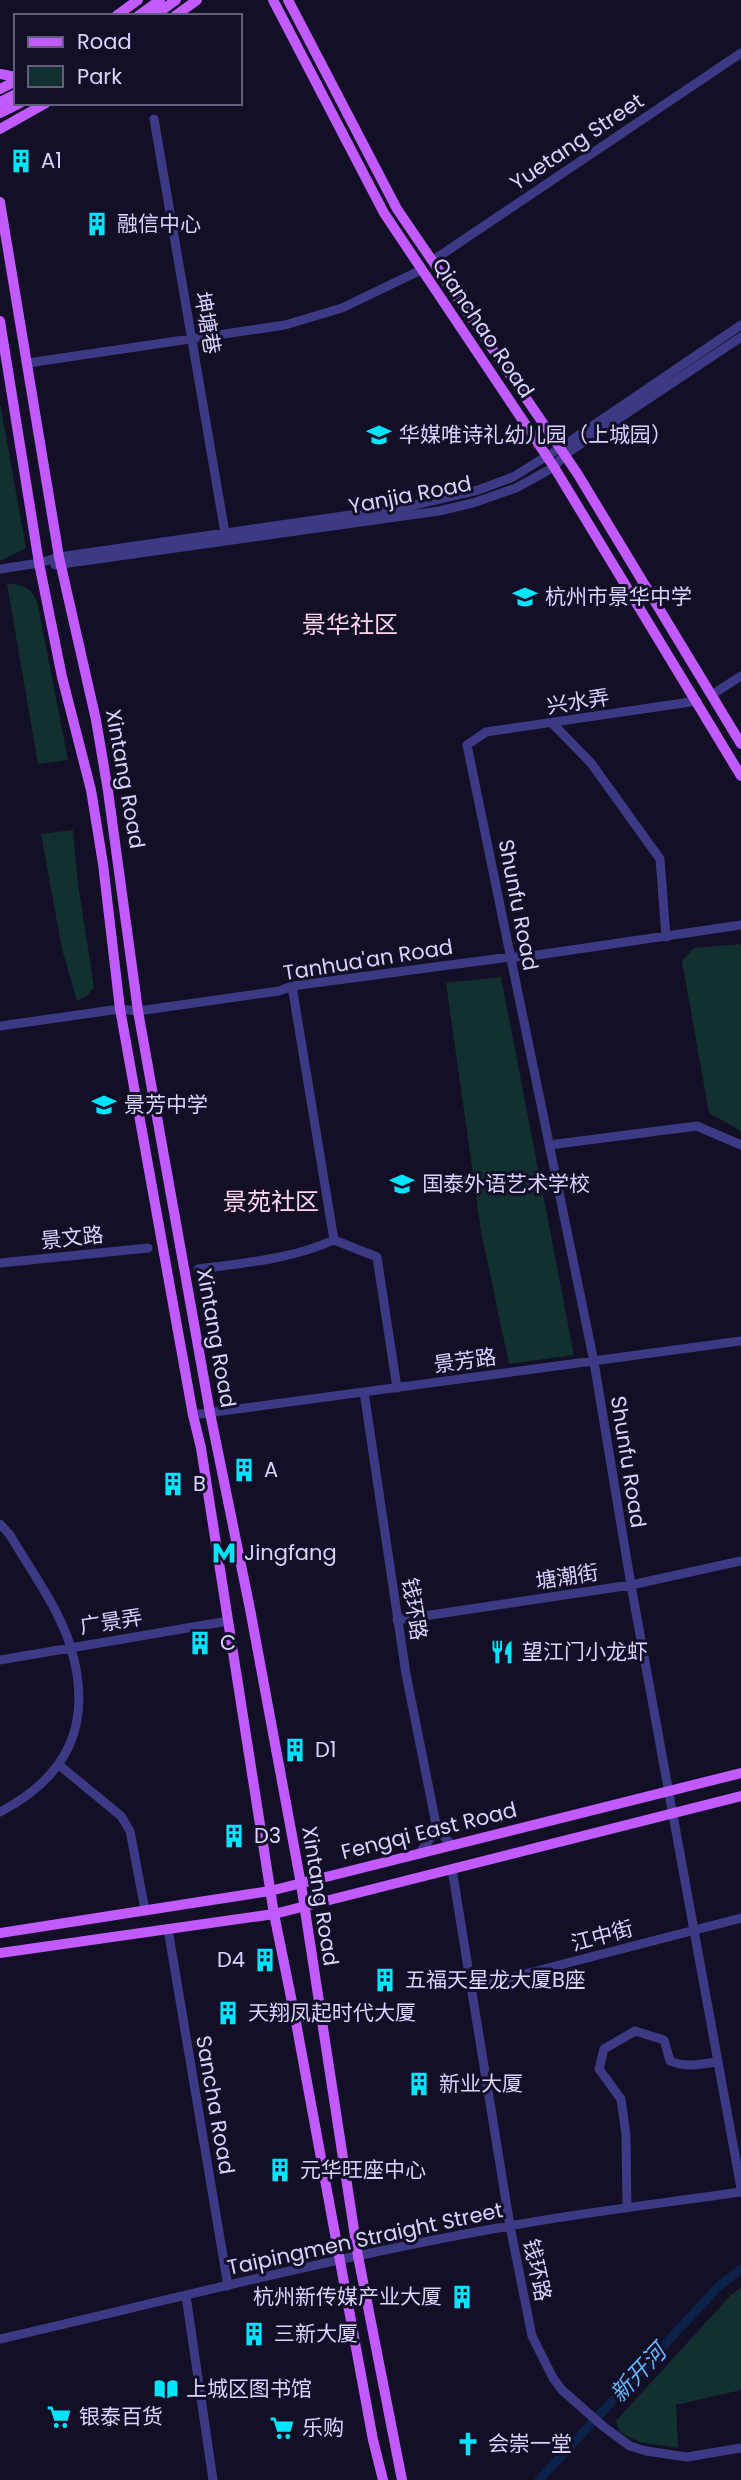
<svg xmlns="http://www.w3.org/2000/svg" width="741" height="2480" font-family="Poppins,'Noto Sans SC',sans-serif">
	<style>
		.green { fill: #12302f }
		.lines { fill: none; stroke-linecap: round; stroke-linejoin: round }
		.canal { stroke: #0c2248; stroke-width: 9 }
		.minor { stroke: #3d3a85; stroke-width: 9 }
		.major { stroke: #c25bff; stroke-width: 10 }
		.labels { text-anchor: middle; stroke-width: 6; stroke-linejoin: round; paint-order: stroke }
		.street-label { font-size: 21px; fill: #d9d4ff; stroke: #130f26 }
		.poi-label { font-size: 21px; fill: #d9d4ff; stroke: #130f26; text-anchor: start }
		.water-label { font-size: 23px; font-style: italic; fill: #62b6ff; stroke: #130f26 }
		.quarter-label { font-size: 24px; fill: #ffd6f0; stroke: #130f26 }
	</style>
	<rect width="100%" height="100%" fill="#130f26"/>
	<path class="green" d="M 0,403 L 26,548 L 0,561 Z
		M 7,584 C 23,584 29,587 37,601 L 68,760 L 38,764 Z
		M 73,830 L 78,884 L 94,987 L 87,996 L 77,1001 L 62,949 L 41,834 Z
		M 740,944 L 741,946 L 741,1131 L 709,1113 L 682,961 L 694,948 Z
		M 501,977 L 574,1355 L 509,1364 L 481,1231 L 446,983 Z
		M 741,2288 L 741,2390 L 676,2405 L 678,2448 L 639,2442 L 620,2432 L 616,2421 L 730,2296 Z"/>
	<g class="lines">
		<path class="canal" d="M 539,2480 L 718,2287 L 741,2269"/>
		<path class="minor" d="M 154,119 L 225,533
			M 432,261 L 741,53
			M 28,363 L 285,325 L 342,308 L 421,270
			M 55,565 L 439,511 L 473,503 L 516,488 L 554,467 L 564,455 L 741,337
			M 0,569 L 39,563 L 59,557 L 406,507 L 478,490 L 513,477 L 560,448 L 741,325
			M 713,694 L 741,676
			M 697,701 L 486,732 L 467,745 L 594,1362 L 631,1585 L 741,2188
			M 553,724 L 591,763 L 660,859 L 666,937
			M 292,986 L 334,1240
			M 0,1026 L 120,1009 L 138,1011 L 279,991 L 292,986 L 510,957 L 524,957 L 741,925
			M 549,1145 L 697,1126 L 741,1145
			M 0,1263 L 148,1248
			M 198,1269 C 244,1263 292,1259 334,1240 L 377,1257 L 397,1388
			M 364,1392 L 406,1674 L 437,1829 L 452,1845
			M 193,1415 L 741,1341
			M 0,1524 L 10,1535 C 31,1571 59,1608 71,1648 C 93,1723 69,1776 0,1812
			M 397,1620 L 631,1585 L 741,1561
			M 0,1660 L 228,1621
			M 59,1765 L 121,1816 L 130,1831 L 145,1910
			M 419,1854 L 437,1829
			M 452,1869 L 510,2226 L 532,2336 L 553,2378 L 562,2390 L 604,2427 L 630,2446 L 646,2451 L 687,2457 L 741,2448
			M 168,1929 L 228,2286
			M 471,1988 L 741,1918
			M 627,2208 L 626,2135 L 621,2099 L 599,2069 L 604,2049 L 635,2031 L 664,2040 L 670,2061 C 686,2068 700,2064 717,2062
			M 186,2296 L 213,2480
			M 0,2339 C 169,2300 338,2256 509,2226 C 586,2212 664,2203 741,2192"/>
		<path class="major" d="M 273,0 L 384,213 L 554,467 L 741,776
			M 288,0 L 397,209 L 577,473 L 741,744
			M 116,16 L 138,0
			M 138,16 L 160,0
			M 154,16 L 176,0
			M 175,16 L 197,0
			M 0,74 L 16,77
			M 0,89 L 16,81
			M 0,102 L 16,94
			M 0,113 L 20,103
			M 0,129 L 46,103
			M 0,202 L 59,557 L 96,720 L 108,791 L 138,1011 L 210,1413 L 250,1609 L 301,1884 L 358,2256 L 402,2480
			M 0,321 L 39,563 L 62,677 L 91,790 L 103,864 L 120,1009 L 193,1415 L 201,1448 L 274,1914 L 295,2017 L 373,2440 L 383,2480
			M 0,1933 L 270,1891 L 741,1773
			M 0,1953 L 274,1914 L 741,1796"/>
	</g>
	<defs>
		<g id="building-bare" transform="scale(1.89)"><path d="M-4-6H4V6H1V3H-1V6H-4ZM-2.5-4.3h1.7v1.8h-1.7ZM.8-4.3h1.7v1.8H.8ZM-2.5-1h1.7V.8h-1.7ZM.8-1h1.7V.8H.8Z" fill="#00e5ff" stroke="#130f26" stroke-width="2.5" paint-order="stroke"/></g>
		<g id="school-bare" transform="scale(1.89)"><path d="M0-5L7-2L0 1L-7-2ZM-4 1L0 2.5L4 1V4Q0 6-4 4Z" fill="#00e5ff" stroke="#130f26" stroke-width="2.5" paint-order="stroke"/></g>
		<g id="metro-bare" transform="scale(1.89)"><path d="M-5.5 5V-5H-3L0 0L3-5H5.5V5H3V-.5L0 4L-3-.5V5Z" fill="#00e5ff" stroke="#130f26" stroke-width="2.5" paint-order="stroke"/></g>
		<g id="restaurant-bare" transform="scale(1.89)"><path d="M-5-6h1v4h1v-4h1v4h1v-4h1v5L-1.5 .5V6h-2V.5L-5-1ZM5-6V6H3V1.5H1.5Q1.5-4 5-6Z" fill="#00e5ff" stroke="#130f26" stroke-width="2.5" paint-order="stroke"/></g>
		<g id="library-bare" transform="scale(1.89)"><path d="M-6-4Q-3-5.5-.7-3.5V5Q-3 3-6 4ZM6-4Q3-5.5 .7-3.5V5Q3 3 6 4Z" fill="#00e5ff" stroke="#130f26" stroke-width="2.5" paint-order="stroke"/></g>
		<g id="supermarket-bare" transform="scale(1.89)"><path d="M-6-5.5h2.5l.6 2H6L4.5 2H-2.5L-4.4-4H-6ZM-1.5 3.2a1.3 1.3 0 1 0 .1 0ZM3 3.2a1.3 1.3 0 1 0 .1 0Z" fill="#00e5ff" stroke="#130f26" stroke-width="2.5" paint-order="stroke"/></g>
		<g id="church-bare" transform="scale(1.89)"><path d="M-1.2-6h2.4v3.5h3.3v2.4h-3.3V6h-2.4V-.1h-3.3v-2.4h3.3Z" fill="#00e5ff" stroke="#130f26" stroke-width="2.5" paint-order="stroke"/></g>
	</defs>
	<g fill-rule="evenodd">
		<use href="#building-bare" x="21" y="161"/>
		<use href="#building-bare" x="97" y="224"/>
		<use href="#school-bare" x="379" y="435"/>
		<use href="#school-bare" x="525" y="597"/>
		<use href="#school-bare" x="104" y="1105"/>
		<use href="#school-bare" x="402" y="1184"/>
		<use href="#building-bare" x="244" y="1470"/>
		<use href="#building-bare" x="173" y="1484"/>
		<use href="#metro-bare" x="224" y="1553"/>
		<use href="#building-bare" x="200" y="1643"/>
		<use href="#restaurant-bare" x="502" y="1652"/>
		<use href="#building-bare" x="295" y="1750"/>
		<use href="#building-bare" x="234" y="1836"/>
		<use href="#building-bare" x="265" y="1960"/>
		<use href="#building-bare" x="385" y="1980"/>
		<use href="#building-bare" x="228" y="2013"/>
		<use href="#building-bare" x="419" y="2084"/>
		<use href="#building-bare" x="280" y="2170"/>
		<use href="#building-bare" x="462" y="2297"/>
		<use href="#building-bare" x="254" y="2334"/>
		<use href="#library-bare" x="166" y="2389"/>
		<use href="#supermarket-bare" x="59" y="2417"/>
		<use href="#supermarket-bare" x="282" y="2428"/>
		<use href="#church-bare" x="468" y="2444"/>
	</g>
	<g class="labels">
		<g class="street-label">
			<text transform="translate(577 142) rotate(-34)" y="7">Yuetang Street</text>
			<text transform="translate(207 323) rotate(80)" y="7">坤塘巷</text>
			<text transform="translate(483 328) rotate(56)" y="7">Qianchao Road</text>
			<text transform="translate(410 495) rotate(-11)" y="7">Yanjia Road</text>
			<text transform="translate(578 702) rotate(-9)" y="7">兴水弄</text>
			<text transform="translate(125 779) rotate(80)" y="7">Xintang Road</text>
			<text transform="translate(518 905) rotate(79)" y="7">Shunfu Road</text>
			<text transform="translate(368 960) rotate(-9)" y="7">Tanhua'an Road</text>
			<text transform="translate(72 1238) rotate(-6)" y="7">景文路</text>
			<text transform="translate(216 1338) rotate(80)" y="7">Xintang Road</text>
			<text transform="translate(465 1361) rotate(-8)" y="7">景芳路</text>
			<text transform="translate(628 1462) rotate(81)" y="7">Shunfu Road</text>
			<text transform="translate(567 1577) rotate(-9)" y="7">塘潮街</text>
			<text transform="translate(414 1609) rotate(81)" y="7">钱环路</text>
			<text transform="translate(111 1622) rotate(-9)" y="7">广景弄</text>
			<text transform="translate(429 1831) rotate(-14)" y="7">Fengqi East Road</text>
			<text transform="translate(320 1896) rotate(81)" y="7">Xintang Road</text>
			<text transform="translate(602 1936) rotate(-15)" y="7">江中街</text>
			<text transform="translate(215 2105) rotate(80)" y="7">Sancha Road</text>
			<text transform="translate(365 2239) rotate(-12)" y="7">Taipingmen Straight Street</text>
			<text transform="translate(537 2270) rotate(78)" y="7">钱环路</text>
		</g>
		<g class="poi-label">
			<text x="41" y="168">A1</text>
			<text x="117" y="231">融信中心</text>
			<text x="399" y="442">华媒唯诗礼幼儿园（上城园）</text>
			<text x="545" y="604">杭州市景华中学</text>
			<text x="124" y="1112">景芳中学</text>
			<text x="422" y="1191">国泰外语艺术学校</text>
			<text x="264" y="1477">A</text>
			<text x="193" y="1491">B</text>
			<text x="244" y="1560">Jingfang</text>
			<text x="220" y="1650">C</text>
			<text x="522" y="1659">望江门小龙虾</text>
			<text x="315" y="1757">D1</text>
			<text x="254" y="1843">D3</text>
			<text x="245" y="1967" text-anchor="end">D4</text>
			<text x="405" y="1987">五福天星龙大厦B座</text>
			<text x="248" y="2020">天翔凤起时代大厦</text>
			<text x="439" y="2091">新业大厦</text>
			<text x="300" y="2177">元华旺座中心</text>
			<text x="442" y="2304" text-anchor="end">杭州新传媒产业大厦</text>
			<text x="274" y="2341">三新大厦</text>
			<text x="186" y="2396">上城区图书馆</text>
			<text x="79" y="2424">银泰百货</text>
			<text x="302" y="2435">乐购</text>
			<text x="488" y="2451">会崇一堂</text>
		</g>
		<g class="water-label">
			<text transform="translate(638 2373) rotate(-47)" y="8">新开河</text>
		</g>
		<g class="quarter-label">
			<text x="350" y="633">景华社区</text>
			<text x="271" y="1210">景苑社区</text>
		</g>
	</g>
	<rect x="14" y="14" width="228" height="91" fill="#130f26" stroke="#625e7d" stroke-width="2"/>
	<rect x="28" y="37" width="35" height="10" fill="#c25bff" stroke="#625e7d" stroke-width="2"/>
	<text x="77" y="49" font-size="21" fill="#d9d4ff">Road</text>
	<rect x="28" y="66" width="35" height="21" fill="#12302f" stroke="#625e7d" stroke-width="2"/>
	<text x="77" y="84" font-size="21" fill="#d9d4ff">Park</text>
</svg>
